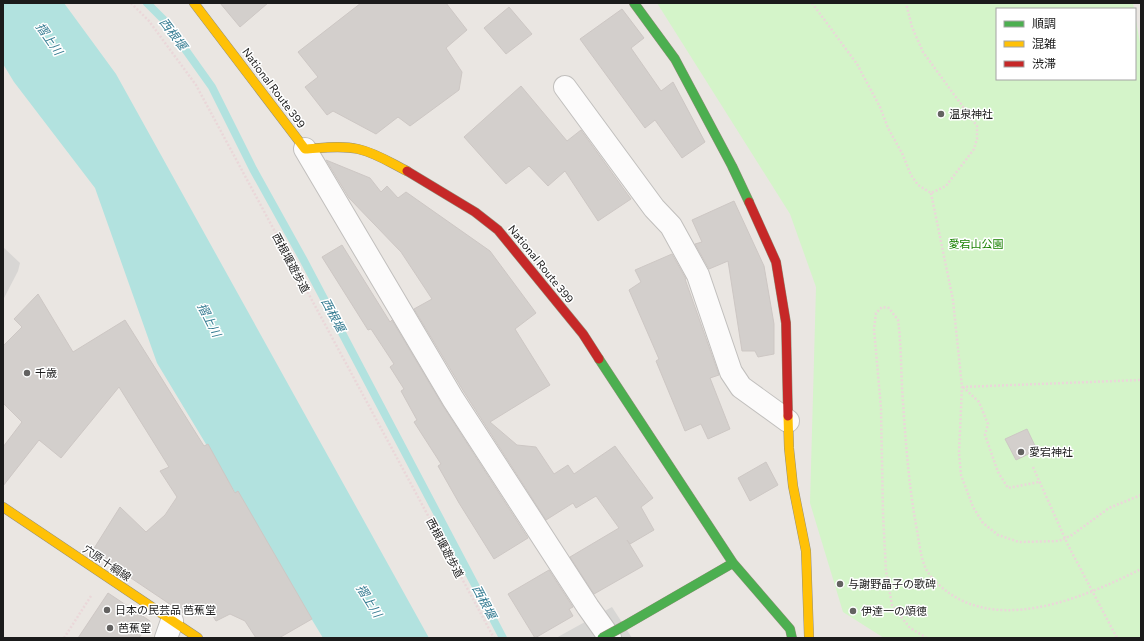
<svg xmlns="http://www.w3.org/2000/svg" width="1144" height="641" font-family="Commissioner,'Noto Sans JP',sans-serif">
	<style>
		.religious { fill: #d8d6d4 }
		.park { fill: #d4f4c9 }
		.water { fill: #b2e2df }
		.pier { fill: #d7d6d4 }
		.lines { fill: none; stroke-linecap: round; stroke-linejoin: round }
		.stream { stroke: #b2e2df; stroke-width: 8 }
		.building { fill: #d3cfcc; stroke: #cdc7c4 }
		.street-casing { stroke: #c1bfbd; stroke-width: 24 }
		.fast-casing { stroke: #948f7a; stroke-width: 10 }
		.slow-casing { stroke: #948f7a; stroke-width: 10 }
		.jam-casing { stroke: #948f7a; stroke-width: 10 }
		.path { stroke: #ead7d9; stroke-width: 2.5; stroke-dasharray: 2 2; stroke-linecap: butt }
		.street { stroke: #fcfbfb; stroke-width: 22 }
		.fast { stroke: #4caf50; stroke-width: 9 }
		.slow { stroke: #ffc107; stroke-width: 9 }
		.jam { stroke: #c62828; stroke-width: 9 }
		.fast-bridge-casing { stroke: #948f7a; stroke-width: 10; stroke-linecap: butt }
		.fast-bridge { stroke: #4caf50; stroke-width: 9 }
		.poi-dot { fill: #636261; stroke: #fff; stroke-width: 1.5 }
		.labels { text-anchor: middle; stroke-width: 3; stroke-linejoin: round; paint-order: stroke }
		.street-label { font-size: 11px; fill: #1b1b1b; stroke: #fff }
		.poi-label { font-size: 11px; fill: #1b1b1b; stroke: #fff; text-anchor: start }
		.park-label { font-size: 11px; fill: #188101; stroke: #fff }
		.water-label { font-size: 12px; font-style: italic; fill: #367c92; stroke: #fff }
	</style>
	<rect width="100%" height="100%" fill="#eae6e2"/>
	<path class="religious" d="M 3,247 L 20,263 L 18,271 L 3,300 Z"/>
	<path class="park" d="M 657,3 L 1133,3 L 1134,9 L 997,9 L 997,79 L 1135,79 L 1135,15 L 1141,49 L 1141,638 L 884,638 L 843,612 L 810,503 L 816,287 L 790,214 Z"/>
	<path class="water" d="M 3,3 L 64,3 L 116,74 L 429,638 L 323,638 L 157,363 L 95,188 L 14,82 L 3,64 Z"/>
	<path class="pier" d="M 612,607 L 632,638 L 556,638 Z"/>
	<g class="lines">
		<path class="stream" d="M 147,3 L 165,21 L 212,87 L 253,169 L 303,259 L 503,638"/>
	</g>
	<path class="building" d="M 220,3 L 268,3 L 240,27 Z
		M 361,3 L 446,3 L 467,30 L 446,48 L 462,72 L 459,90 L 410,126 L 398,117 L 376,134 L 333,111 L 327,115 L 305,87 L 318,77 L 298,52 Z
		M 509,7 L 532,34 L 506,54 L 484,28 Z
		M 622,9 L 644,38 L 631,48 L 661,91 L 673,82 L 705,142 L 682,158 L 655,120 L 645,128 L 580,39 Z
		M 521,86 L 567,141 L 581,130 L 631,199 L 598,221 L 565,171 L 548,186 L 529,166 L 506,184 L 464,137 Z
		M 326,160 L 370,178 L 381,192 L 387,186 L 398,198 L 406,192 L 490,251 L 536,313 L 515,329 L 550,385 L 490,422 L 517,445 L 536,447 L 554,474 L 568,465 L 574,474 L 615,446 L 653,498 L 641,507 L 654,530 L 630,544 L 627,540 L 643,566 L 594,594 L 570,557 L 619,528 L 596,496 L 576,508 L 573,503 L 546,520 L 464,392 L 414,309 L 432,299 L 401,252 L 349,198 Z
		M 734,201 L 764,266 L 774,324 L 774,354 L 758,357 L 755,351 L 742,351 L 728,261 L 709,269 L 695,244 L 702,242 L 692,220 Z
		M 342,245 L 390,322 L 392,320 L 443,406 L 528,538 L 494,559 L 459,503 L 438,466 L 441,464 L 414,422 L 417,420 L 401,391 L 404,389 L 390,367 L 394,364 L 371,329 L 368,330 L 322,257 Z
		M 672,254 L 686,279 L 685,279 L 719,375 L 710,378 L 730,429 L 708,439 L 701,424 L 685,431 L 656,361 L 659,359 L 629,290 L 641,282 L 635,270 Z
		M 38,294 L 73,352 L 125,320 L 204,446 L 208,444 L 235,493 L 238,491 L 312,619 L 279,638 L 256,638 L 245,621 L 230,614 L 216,621 L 206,605 L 186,615 L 122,572 L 123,570 L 93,550 L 120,507 L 146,532 L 165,515 L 177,497 L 160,471 L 169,467 L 119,387 L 61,458 L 39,440 L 3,486 L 3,447 L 22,422 L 3,403 L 3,346 L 22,327 L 14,319 Z
		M 1027,429 L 1037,450 L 1016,460 L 1005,439 Z
		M 766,462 L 778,485 L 750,501 L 738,478 Z
		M 549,570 L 573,607 L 569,609 L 573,616 L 535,638 L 508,594 Z
		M 108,593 L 150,621 L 139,638 L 78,638 Z"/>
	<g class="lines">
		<g class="street-casing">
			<path id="street" d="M 565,87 L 654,208 L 671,226 L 698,275 L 731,372 L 741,387 L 788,421
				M 305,149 L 453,399 L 588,607 L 610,638
				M 166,638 L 172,621"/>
		</g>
		<g class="fast-casing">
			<path id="fast" d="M 634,3 L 675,59 L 732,166 L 749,202
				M 599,359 L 733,563 L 790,629 L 792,638
				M 624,626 L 733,563"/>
		</g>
		<g class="slow-casing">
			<path id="slow" d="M 194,3 L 305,149 C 322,148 341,145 358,149 C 376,153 391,163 407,171
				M 788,416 L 789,448 L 793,486 L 806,551 L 809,637
				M 3,507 L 198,638"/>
		</g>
		<g class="jam-casing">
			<path id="jam" d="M 407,171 L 475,212 L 498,230 L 583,334 L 599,359
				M 749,202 L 776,262 L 786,323 L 788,416"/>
		</g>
		<path class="path" d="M 131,3 L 149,21 L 196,85 L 494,638
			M 812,3 L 857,64 L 880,107 L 888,128 L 902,153 L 911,175 L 918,185 L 931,193 L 946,186 L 974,149 L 977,139 L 977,126 L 923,52 L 912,27 L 906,3
			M 931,193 L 953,300 L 962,387 L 959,453 L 961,475 L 973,507 L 983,523 L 998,535 L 1019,542 L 1059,541 L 1072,535 L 1109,508 L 1141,495
			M 962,387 L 1141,380
			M 963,387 L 979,402 L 988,424 L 985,435 L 998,472 L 1008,488 L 1039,482
			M 1033,467 L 1068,545 L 1117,638
			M 64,638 L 91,596
			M 927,638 L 910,628 L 892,605 L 886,571 L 883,514 L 881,408 L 874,329 L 876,313 L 882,307 L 889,308 L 898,320 C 901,342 901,365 902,387 C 905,433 908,480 916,525 C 919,540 920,556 926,569 C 931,579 941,587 949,593 C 1005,632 1087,596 1141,569"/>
		<use href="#street" class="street"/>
		<use href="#fast" class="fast"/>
		<use href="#slow" class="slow"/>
		<use href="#jam" class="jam"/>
		<g class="fast-bridge-casing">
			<path id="fast-bridge" d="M 602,638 L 624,626"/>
		</g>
		<use href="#fast-bridge" class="fast-bridge"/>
	</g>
	<g class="poi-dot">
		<circle cx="941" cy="114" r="4"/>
		<circle cx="27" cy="373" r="4"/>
		<circle cx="1021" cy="452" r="4"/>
		<circle cx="840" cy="584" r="4"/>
		<circle cx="107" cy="610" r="4"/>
		<circle cx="853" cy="611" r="4"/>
		<circle cx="110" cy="628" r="4"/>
	</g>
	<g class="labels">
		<g class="street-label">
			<text transform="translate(274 88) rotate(53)" y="4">National Route 399</text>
			<text transform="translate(291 263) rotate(62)" y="4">西根堰遊歩道</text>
			<text transform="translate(541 264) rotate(51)" y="4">National Route 399</text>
			<text transform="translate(445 548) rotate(62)" y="4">西根堰遊歩道</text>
			<text transform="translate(107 563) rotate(34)" y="4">穴原十綱線</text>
		</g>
		<g class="poi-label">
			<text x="949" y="118">温泉神社</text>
			<text x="35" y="377">千歳</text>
			<text x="1029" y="456">愛宕神社</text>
			<text x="848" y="588">与謝野晶子の歌碑</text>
			<text x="115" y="614">日本の民芸品 芭蕉堂</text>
			<text x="861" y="615">伊達一の頌徳</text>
			<text x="118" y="632">芭蕉堂</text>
		</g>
		<g class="park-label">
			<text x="976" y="248">愛宕山公園</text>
		</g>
		<g class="water-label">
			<text transform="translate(173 34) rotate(53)" y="4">西根堰</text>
			<text transform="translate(49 39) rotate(55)" y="4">摺上川</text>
			<text transform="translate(333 315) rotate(62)" y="4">西根堰</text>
			<text transform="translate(209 320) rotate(63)" y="4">摺上川</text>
			<text transform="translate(369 601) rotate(58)" y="4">摺上川</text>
			<text transform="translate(484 602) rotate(62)" y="4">西根堰</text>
		</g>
	</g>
	<rect width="1144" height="641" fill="none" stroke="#1b1b1b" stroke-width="8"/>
	<rect x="996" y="8" width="140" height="72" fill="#ffffff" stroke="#a4a4a4"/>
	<rect x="1004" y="21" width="20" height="6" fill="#4caf50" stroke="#a4a4a4"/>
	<text x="1032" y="28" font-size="12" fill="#1b1b1b">順調</text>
	<rect x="1004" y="41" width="20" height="6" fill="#ffc107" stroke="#a4a4a4"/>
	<text x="1032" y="48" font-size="12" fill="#1b1b1b">混雑</text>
	<rect x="1004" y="61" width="20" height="6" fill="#c62828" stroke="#a4a4a4"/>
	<text x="1032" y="68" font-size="12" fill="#1b1b1b">渋滞</text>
</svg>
